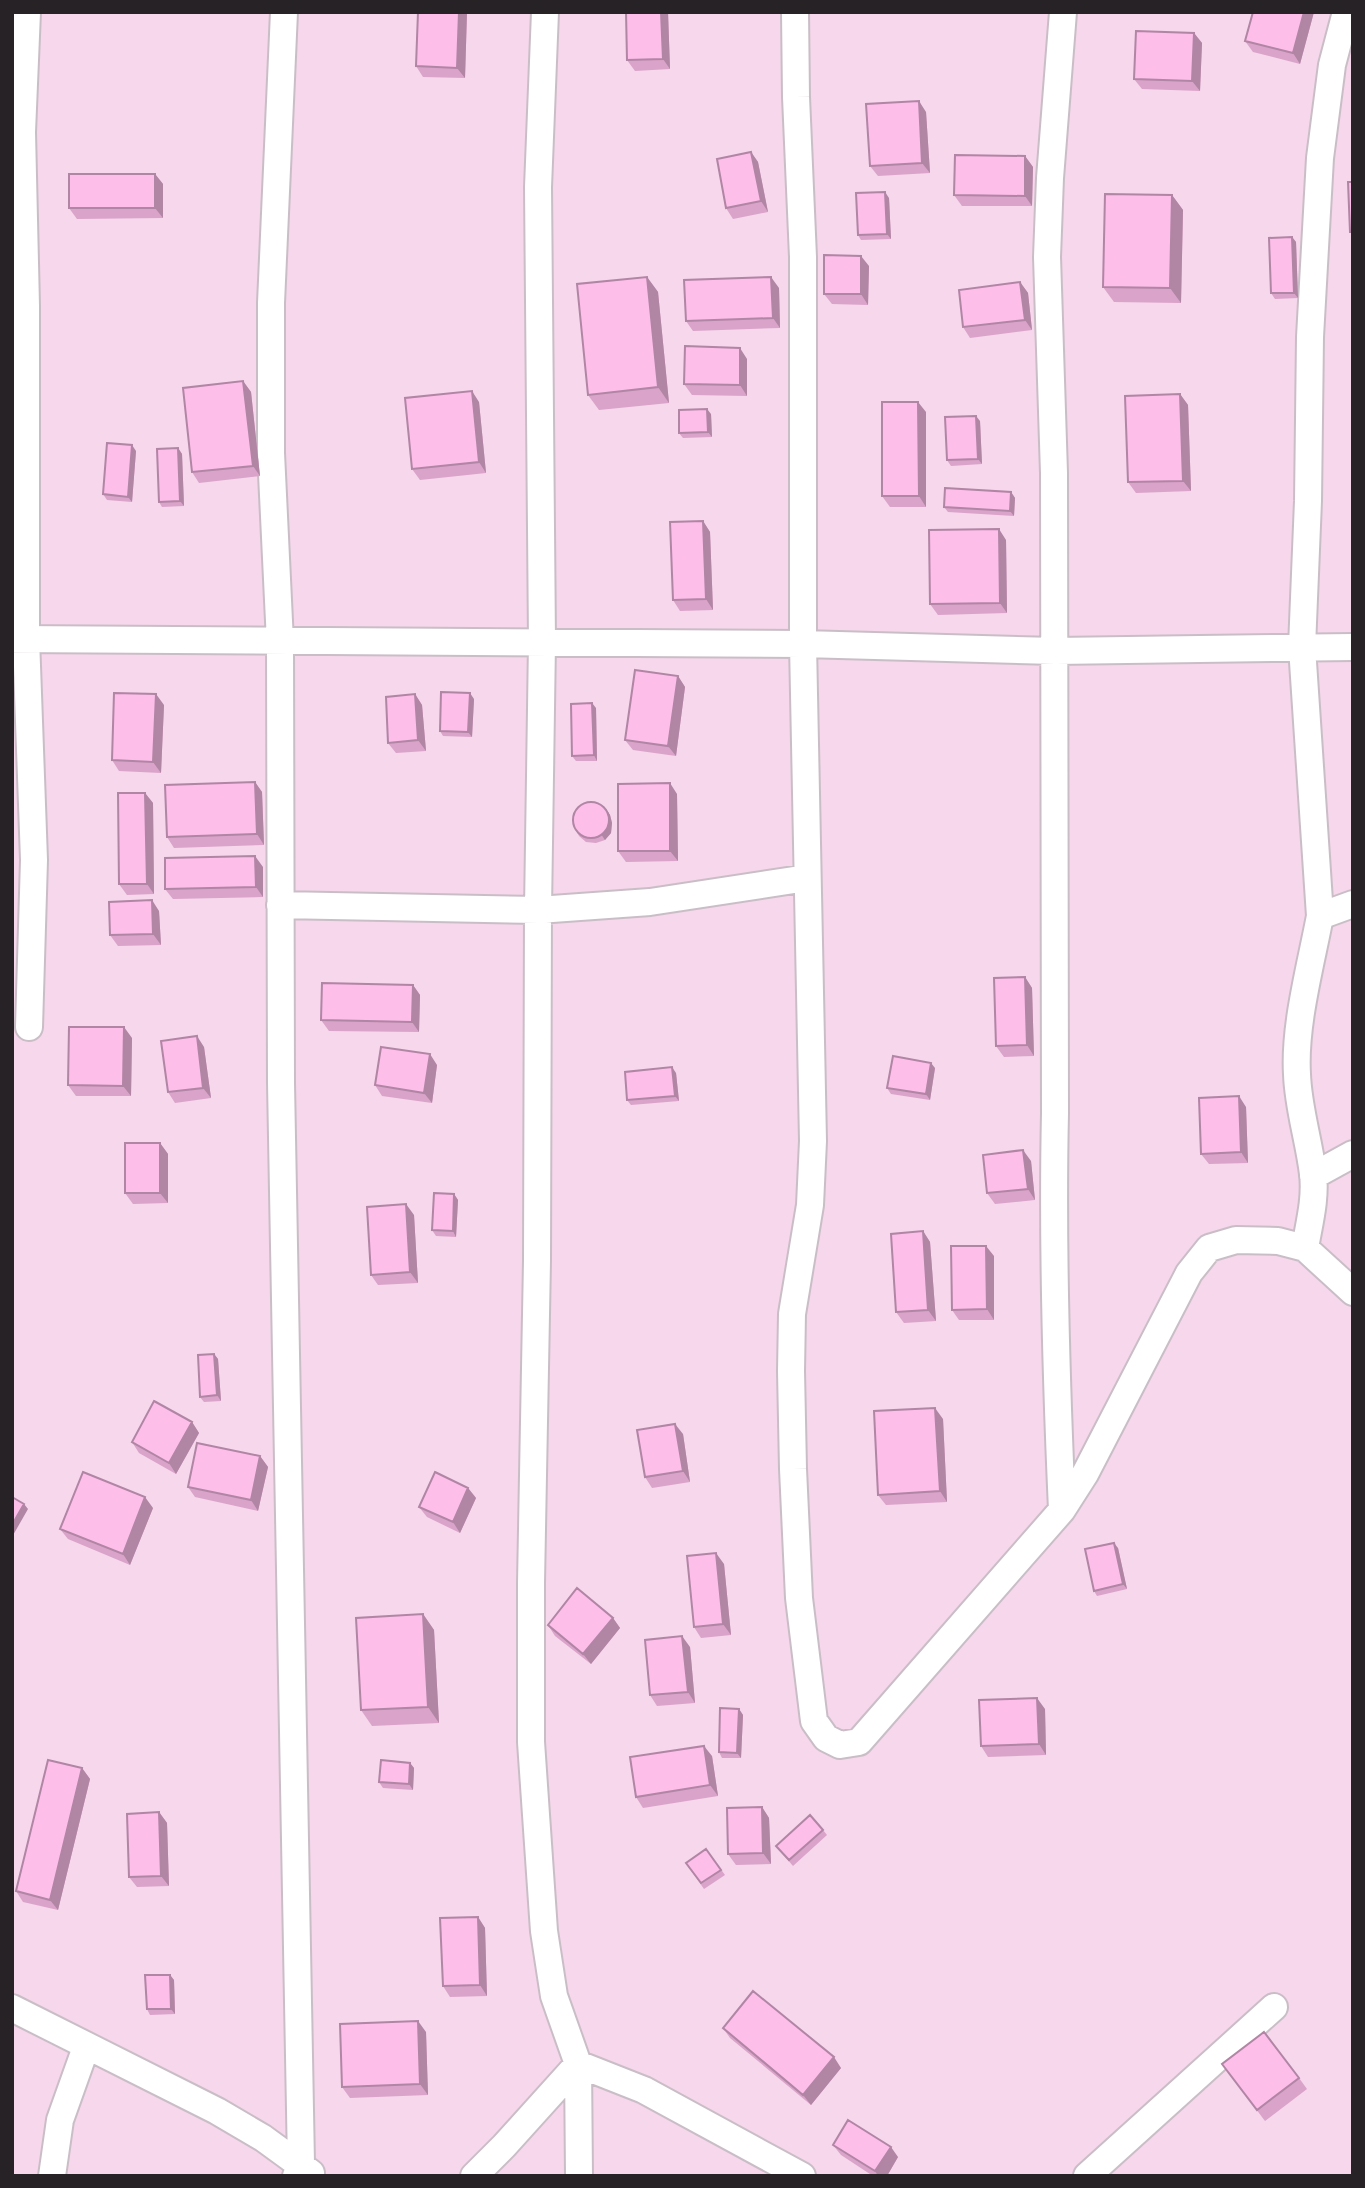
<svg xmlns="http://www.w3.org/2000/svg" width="1365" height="2188" font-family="'IBM Plex Sans',sans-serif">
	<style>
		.green { fill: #f6d7ec }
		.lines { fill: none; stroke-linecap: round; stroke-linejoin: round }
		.minor-casing { stroke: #cabec6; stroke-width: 30 }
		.minor { stroke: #fff; stroke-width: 26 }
		.wall { fill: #daa3c9 }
		.shaded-wall { fill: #b185a4 }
		.building { fill: #fdbeea; stroke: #b185a4; stroke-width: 2 }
	</style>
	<rect width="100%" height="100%" fill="#fef6fb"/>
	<path class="green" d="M 12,12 L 1353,12 L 1353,2176 L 12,2176 Z"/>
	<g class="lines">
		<g class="minor-casing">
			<path id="minor" d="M 27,12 L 22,132 L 26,306 L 26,638 L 34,860 L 29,1027
				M 284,12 L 271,303 L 271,453 L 280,642 L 281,1083 L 301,2164 L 296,2176
				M 545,12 L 538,187 L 542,642 L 538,910 L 537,1261 L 531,1583 L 531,1742 L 544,1931 L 554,1996 L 578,2064 L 579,2176
				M 795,12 L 796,97 L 803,257 L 803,644 L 813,1141 L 810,1205 L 792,1314 L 791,1371 L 793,1469 L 799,1598 L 814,1721 L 826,1738 L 840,1745 L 859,1742 L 1062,1510 L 1085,1474 L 1189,1273 L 1209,1248 L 1236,1240 L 1278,1241 L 1305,1248 L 1353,1292
				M 12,639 L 803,644 L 1055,651 L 1353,647
				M 280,905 L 538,910 L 650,902 L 807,878
				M 1320,916 L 1302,647 L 1308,501 L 1310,337 L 1320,158 L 1332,65 L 1346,12
				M 1313,1176 L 1353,1154
				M 1305,1248 C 1309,1224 1316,1199 1313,1174 C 1309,1140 1298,1108 1297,1074 C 1294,1025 1311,964 1320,916 L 1353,904
				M 1062,1510 C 1056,1376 1052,1247 1055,1113 L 1054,473 L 1047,257 L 1050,178 L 1063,12
				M 12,2008 L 217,2111 L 263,2138 L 311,2173
				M 52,2176 L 60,2120 L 86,2047
				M 474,2176 L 504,2146 L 578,2064 L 644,2090 L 802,2176
				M 1087,2176 L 1274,2007"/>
		</g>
		<use href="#minor" class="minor"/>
	</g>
	<path class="wall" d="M 467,12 L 465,78 L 423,77 L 416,66 Z
		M 668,12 L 670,69 L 635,71 L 627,60 Z
		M 1314,12 L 1300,64 L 1253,52 L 1245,41 Z
		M 1194,33 L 1202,43 L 1200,91 L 1142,89 L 1134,79 Z
		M 926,112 L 930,173 L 878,176 L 870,166 Z
		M 751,152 L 758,162 L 768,212 L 733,219 L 726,208 Z
		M 1025,156 L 1033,167 L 1032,206 L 962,206 L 954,195 Z
		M 155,174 L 163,184 L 163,218 L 77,219 L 69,208 Z
		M 1172,195 L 1183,210 L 1181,303 L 1114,302 L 1103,287 Z
		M 889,198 L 891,239 L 861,240 L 858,235 Z
		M 1292,237 L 1296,242 L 1298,298 L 1275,299 L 1271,293 Z
		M 869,266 L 868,305 L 832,304 L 824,294 Z
		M 647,277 L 658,292 L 669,403 L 599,410 L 588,395 Z
		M 1020,282 L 1028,293 L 1032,330 L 970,338 L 963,327 Z
		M 779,288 L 780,328 L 693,331 L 686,321 Z
		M 747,359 L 747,396 L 692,395 L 684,384 Z
		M 243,381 L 251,392 L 260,476 L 199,483 L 192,472 Z
		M 1180,394 L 1188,405 L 1191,491 L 1136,493 L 1128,482 Z
		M 479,402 L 486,473 L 420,480 L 412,469 Z
		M 926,412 L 926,507 L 890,507 L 882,496 Z
		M 711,414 L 712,437 L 683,438 L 679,433 Z
		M 980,421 L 982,464 L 951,466 L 947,460 Z
		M 178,448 L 182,454 L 184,506 L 162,507 L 159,502 Z
		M 136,451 L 132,502 L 107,500 L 103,494 Z
		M 1011,492 L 1015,498 L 1014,516 L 948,512 L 944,507 Z
		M 703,521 L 710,532 L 713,610 L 680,611 L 673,600 Z
		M 1006,540 L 1007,613 L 938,615 L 930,604 Z
		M 678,676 L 685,687 L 676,756 L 633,750 L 625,740 Z
		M 415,694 L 422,705 L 426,751 L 396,753 L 388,743 Z
		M 474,699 L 472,737 L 443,736 L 440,731 Z
		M 164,705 L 161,773 L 119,771 L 112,760 Z
		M 596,708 L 597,761 L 576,761 L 572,756 Z
		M 255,782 L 262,792 L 264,845 L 174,848 L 167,837 Z
		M 145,793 L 153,803 L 154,894 L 127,895 L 119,884 Z
		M 677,794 L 678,861 L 626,862 L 618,851 Z
		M 606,809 L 610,815 L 612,823 L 611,833 L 605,840 L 596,843 L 586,842 L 579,836 L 576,830 Z
		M 263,867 L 263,897 L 173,899 L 165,889 Z
		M 159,911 L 161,945 L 118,946 L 110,935 Z
		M 1025,977 L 1032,988 L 1034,1056 L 1004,1057 L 996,1046 Z
		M 413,985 L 420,995 L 419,1032 L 329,1031 L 321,1020 Z
		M 132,1038 L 131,1096 L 76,1096 L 68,1085 Z
		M 204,1047 L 211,1098 L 175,1103 L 168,1092 Z
		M 437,1065 L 432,1103 L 382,1096 L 375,1085 Z
		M 935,1068 L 930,1100 L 891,1094 L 887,1088 Z
		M 676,1073 L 679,1101 L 631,1105 L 627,1100 Z
		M 1246,1107 L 1248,1163 L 1209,1164 L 1201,1154 Z
		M 160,1143 L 168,1154 L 168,1203 L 133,1204 L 125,1193 Z
		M 1031,1161 L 1035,1200 L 995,1204 L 987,1193 Z
		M 454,1194 L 458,1200 L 456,1237 L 436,1236 L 432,1230 Z
		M 414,1215 L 418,1283 L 378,1285 L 371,1275 Z
		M 923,1231 L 930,1242 L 936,1321 L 904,1323 L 896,1312 Z
		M 994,1256 L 994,1320 L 959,1320 L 952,1310 Z
		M 214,1354 L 218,1359 L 221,1401 L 204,1402 L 200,1397 Z
		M 943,1419 L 947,1502 L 886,1505 L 878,1495 Z
		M 192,1422 L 199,1433 L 176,1474 L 139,1453 L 132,1442 Z
		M 683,1434 L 690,1482 L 652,1488 L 645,1477 Z
		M 260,1456 L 268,1467 L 258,1511 L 195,1497 L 188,1487 Z
		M 468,1488 L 476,1498 L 460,1533 L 427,1517 L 419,1507 Z
		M 153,1508 L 130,1565 L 68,1539 L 60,1529 Z
		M 1118,1548 L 1127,1589 L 1097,1596 L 1094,1591 Z
		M 724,1564 L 731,1635 L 701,1638 L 694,1627 Z
		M 423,1614 L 434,1630 L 439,1723 L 372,1726 L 361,1710 Z
		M 613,1618 L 620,1628 L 591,1664 L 555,1636 L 548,1625 Z
		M 690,1647 L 695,1703 L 657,1706 L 650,1695 Z
		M 739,1709 L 743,1715 L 741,1758 L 722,1758 L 719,1752 Z
		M 1045,1709 L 1046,1755 L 988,1757 L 981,1746 Z
		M 712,1756 L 718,1796 L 643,1808 L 636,1797 Z
		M 410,1763 L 414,1768 L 413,1790 L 383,1788 L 379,1782 Z
		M 82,1768 L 90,1779 L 58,1910 L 23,1902 L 16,1891 Z
		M 762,1807 L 769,1818 L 771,1864 L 736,1865 L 728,1854 Z
		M 159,1812 L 167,1823 L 169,1886 L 137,1887 L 129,1877 Z
		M 823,1830 L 827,1835 L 793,1866 L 776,1846 Z
		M 706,1849 L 725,1875 L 704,1889 L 686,1863 Z
		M 478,1917 L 485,1928 L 487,1996 L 450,1997 L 443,1986 Z
		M 170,1975 L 174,1980 L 175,2014 L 150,2015 L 147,2009 Z
		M 723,2028 L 841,2068 L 811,2105 L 730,2038 Z
		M 426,2032 L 428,2095 L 350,2098 L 342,2087 Z
		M 1222,2064 L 1299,2078 L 1307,2089 L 1265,2121 Z
		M 833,2145 L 898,2157 L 887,2176 L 873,2176 L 841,2155 Z"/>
	<path class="shaded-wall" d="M 459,12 L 467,12 L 465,78 L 457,68 Z
		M 661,12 L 668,12 L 670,69 L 663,59 Z
		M 1304,12 L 1314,12 L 1300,64 L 1293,53 Z
		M 1194,33 L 1202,43 L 1200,91 L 1192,81 Z
		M 919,101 L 926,112 L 930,173 L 922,163 Z
		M 751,152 L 758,162 L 768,212 L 761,201 Z
		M 1025,156 L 1033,167 L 1032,206 L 1025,196 Z
		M 155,174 L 163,184 L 163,218 L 155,208 Z
		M 885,192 L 889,198 L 891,239 L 887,234 Z
		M 1172,195 L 1183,210 L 1181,303 L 1170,288 Z
		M 1292,237 L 1296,242 L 1298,298 L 1294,293 Z
		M 861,256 L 869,266 L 868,305 L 861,294 Z
		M 647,277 L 658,292 L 669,403 L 658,387 Z
		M 771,277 L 779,288 L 780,328 L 773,318 Z
		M 1020,282 L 1028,293 L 1032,330 L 1025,320 Z
		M 740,348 L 747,359 L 747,396 L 740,385 Z
		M 243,381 L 251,392 L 260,476 L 253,466 Z
		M 472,391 L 479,402 L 486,473 L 479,462 Z
		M 1180,394 L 1188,405 L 1191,491 L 1183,481 Z
		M 918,402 L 926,412 L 926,507 L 919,496 Z
		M 707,409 L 711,414 L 712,437 L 708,432 Z
		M 976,416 L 980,421 L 982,464 L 978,459 Z
		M 132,445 L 136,451 L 132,502 L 128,497 Z
		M 178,448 L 182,454 L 184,506 L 180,501 Z
		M 1011,492 L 1015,498 L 1014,516 L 1010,511 Z
		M 703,521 L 710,532 L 713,610 L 706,599 Z
		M 999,529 L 1006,540 L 1007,613 L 1000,603 Z
		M 678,676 L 685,687 L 676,756 L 668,746 Z
		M 470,693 L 474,699 L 472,737 L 468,732 Z
		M 156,694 L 164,705 L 161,773 L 153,762 Z
		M 415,694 L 422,705 L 426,751 L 418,740 Z
		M 592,703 L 596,708 L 597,761 L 594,755 Z
		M 255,782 L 262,792 L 264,845 L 257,834 Z
		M 670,783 L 677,794 L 678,861 L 670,851 Z
		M 145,793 L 153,803 L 154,894 L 147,884 Z
		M 606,809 L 610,815 L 612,823 L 611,833 L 605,840 L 601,834 Z
		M 255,856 L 263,867 L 263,897 L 256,887 Z
		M 152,900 L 159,911 L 161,945 L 153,934 Z
		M 1025,977 L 1032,988 L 1034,1056 L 1027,1045 Z
		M 413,985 L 420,995 L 419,1032 L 412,1022 Z
		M 124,1027 L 132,1038 L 131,1096 L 123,1086 Z
		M 197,1036 L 204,1047 L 211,1098 L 203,1088 Z
		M 430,1054 L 437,1065 L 432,1103 L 424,1093 Z
		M 931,1063 L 935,1068 L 930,1100 L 926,1094 Z
		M 672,1067 L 676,1073 L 679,1101 L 675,1096 Z
		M 1239,1096 L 1246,1107 L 1248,1163 L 1241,1152 Z
		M 160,1143 L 168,1154 L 168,1203 L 160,1193 Z
		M 1023,1150 L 1031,1161 L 1035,1200 L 1028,1189 Z
		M 454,1194 L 458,1200 L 456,1237 L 453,1231 Z
		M 406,1204 L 414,1215 L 418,1283 L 410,1272 Z
		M 923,1231 L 930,1242 L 936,1321 L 928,1310 Z
		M 986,1246 L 994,1256 L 994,1320 L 987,1309 Z
		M 214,1354 L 218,1359 L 221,1401 L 217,1395 Z
		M 935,1408 L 943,1419 L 947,1502 L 940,1491 Z
		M 192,1422 L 199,1433 L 176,1474 L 169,1463 Z
		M 675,1424 L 683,1434 L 690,1482 L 683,1471 Z
		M 260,1456 L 268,1467 L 258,1511 L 251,1500 Z
		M 468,1488 L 476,1498 L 460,1533 L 453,1522 Z
		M 145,1497 L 153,1508 L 130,1565 L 123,1554 Z
		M 24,1504 L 28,1509 L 12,1537 L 12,1525 Z
		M 1114,1543 L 1118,1548 L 1127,1589 L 1123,1584 Z
		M 716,1553 L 724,1564 L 731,1635 L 723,1624 Z
		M 423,1614 L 434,1630 L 439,1723 L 428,1707 Z
		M 613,1618 L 620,1628 L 591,1664 L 583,1654 Z
		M 682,1636 L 690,1647 L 695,1703 L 688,1692 Z
		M 1037,1698 L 1045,1709 L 1046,1755 L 1039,1744 Z
		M 739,1709 L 743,1715 L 741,1758 L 737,1753 Z
		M 704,1746 L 712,1756 L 718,1796 L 710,1785 Z
		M 410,1763 L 414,1768 L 413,1790 L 409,1784 Z
		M 82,1768 L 90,1779 L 58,1910 L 50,1900 Z
		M 762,1807 L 769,1818 L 771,1864 L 763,1853 Z
		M 159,1812 L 167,1823 L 169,1886 L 161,1876 Z
		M 478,1917 L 485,1928 L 487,1996 L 480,1985 Z
		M 170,1975 L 174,1980 L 175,2014 L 171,2009 Z
		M 418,2021 L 426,2032 L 428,2095 L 420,2084 Z
		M 834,2057 L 841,2068 L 811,2105 L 803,2095 Z
		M 891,2147 L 898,2157 L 887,2176 L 878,2176 L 875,2171 Z"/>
	<path class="building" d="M 418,12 L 459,12 L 457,68 L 416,66 Z
		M 626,12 L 661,12 L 663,59 L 627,60 Z
		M 1253,12 L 1304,12 L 1293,53 L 1245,41 Z
		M 1136,31 L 1194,33 L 1192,81 L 1134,79 Z
		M 919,101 L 922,163 L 870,166 L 866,104 Z
		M 751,152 L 761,201 L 726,208 L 717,159 Z
		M 955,155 L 1025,156 L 1025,196 L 954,195 Z
		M 69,174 L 155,174 L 155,208 L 69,208 Z
		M 1348,182 L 1353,182 L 1353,232 L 1350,232 Z
		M 885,192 L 887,234 L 858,235 L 856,193 Z
		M 1105,194 L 1172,195 L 1170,288 L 1103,287 Z
		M 1292,237 L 1294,293 L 1271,293 L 1269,238 Z
		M 824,255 L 861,256 L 861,294 L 824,294 Z
		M 647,277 L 658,387 L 588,395 L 577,284 Z
		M 771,277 L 773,318 L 686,321 L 684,280 Z
		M 1020,282 L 1025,320 L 963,327 L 959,290 Z
		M 685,346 L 740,348 L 740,385 L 684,384 Z
		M 243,381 L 253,466 L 192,472 L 183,388 Z
		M 472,391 L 479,462 L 412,469 L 405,398 Z
		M 1180,394 L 1183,481 L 1128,482 L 1125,396 Z
		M 882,402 L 918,402 L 919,496 L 882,496 Z
		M 707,409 L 708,432 L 679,433 L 679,410 Z
		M 976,416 L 978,459 L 947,460 L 945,417 Z
		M 107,443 L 132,445 L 128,497 L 103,494 Z
		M 178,448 L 180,501 L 159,502 L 157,449 Z
		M 945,488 L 1011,492 L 1010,511 L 944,507 Z
		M 703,521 L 706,599 L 673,600 L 670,522 Z
		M 999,529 L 1000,603 L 930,604 L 929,530 Z
		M 635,670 L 678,676 L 668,746 L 625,740 Z
		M 441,692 L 470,693 L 468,732 L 440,731 Z
		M 114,693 L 156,694 L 153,762 L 112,760 Z
		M 415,694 L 418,740 L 388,743 L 386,697 Z
		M 592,703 L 594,755 L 572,756 L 571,704 Z
		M 255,782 L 257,834 L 167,837 L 165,785 Z
		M 670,783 L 670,851 L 618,851 L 618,784 Z
		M 118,793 L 145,793 L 147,884 L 119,884 Z
		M573 820a18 18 0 1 1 36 0a18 18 0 1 1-36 0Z
		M 255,856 L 256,887 L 165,889 L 165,858 Z
		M 152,900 L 153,934 L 110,935 L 109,902 Z
		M 1025,977 L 1027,1045 L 996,1046 L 994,978 Z
		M 322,983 L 413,985 L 412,1022 L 321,1020 Z
		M 69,1027 L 124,1027 L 123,1086 L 68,1085 Z
		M 197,1036 L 203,1088 L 168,1092 L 161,1041 Z
		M 381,1047 L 430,1054 L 424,1093 L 375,1085 Z
		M 893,1056 L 931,1063 L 926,1094 L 887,1088 Z
		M 672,1067 L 675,1096 L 627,1100 L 625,1072 Z
		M 1239,1096 L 1241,1152 L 1201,1154 L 1199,1098 Z
		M 125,1143 L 160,1143 L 160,1193 L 125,1193 Z
		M 1023,1150 L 1028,1189 L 987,1193 L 983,1155 Z
		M 434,1193 L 454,1194 L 453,1231 L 432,1230 Z
		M 406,1204 L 410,1272 L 371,1275 L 367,1207 Z
		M 923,1231 L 928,1310 L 896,1312 L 891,1234 Z
		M 951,1246 L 986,1246 L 987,1309 L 952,1310 Z
		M 214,1354 L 217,1395 L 200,1397 L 198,1355 Z
		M 154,1401 L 192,1422 L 169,1463 L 132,1442 Z
		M 935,1408 L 940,1491 L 878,1495 L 874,1411 Z
		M 675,1424 L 683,1471 L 645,1477 L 637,1430 Z
		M 197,1443 L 260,1456 L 251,1500 L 188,1487 Z
		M 83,1472 L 145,1497 L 123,1554 L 60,1529 Z
		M 435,1472 L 468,1488 L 453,1522 L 419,1507 Z
		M 12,1497 L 24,1504 L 12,1525 Z
		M 1114,1543 L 1123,1584 L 1094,1591 L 1085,1549 Z
		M 716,1553 L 723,1624 L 694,1627 L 687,1556 Z
		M 577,1588 L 613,1618 L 583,1654 L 548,1625 Z
		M 423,1614 L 428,1707 L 361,1710 L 356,1618 Z
		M 682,1636 L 688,1692 L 650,1695 L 645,1640 Z
		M 1037,1698 L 1039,1744 L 981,1746 L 979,1700 Z
		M 720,1708 L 739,1709 L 737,1753 L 719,1752 Z
		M 704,1746 L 710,1785 L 636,1797 L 630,1757 Z
		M 48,1760 L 82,1768 L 50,1900 L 16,1891 Z
		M 381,1760 L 410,1763 L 409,1784 L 379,1782 Z
		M 762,1807 L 763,1853 L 728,1854 L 727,1808 Z
		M 159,1812 L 161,1876 L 129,1877 L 127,1814 Z
		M 810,1815 L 823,1830 L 789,1860 L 776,1846 Z
		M 706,1849 L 721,1870 L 701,1883 L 686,1863 Z
		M 478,1917 L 480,1985 L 443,1986 L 440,1918 Z
		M 145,1975 L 170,1975 L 171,2009 L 147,2009 Z
		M 753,1991 L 834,2057 L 803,2095 L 723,2028 Z
		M 418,2021 L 420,2084 L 342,2087 L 340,2024 Z
		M 1264,2032 L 1299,2078 L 1257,2110 L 1222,2064 Z
		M 848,2120 L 891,2147 L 875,2171 L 833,2145 Z"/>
	<rect width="1365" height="2188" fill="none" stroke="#272225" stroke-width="28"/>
</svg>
